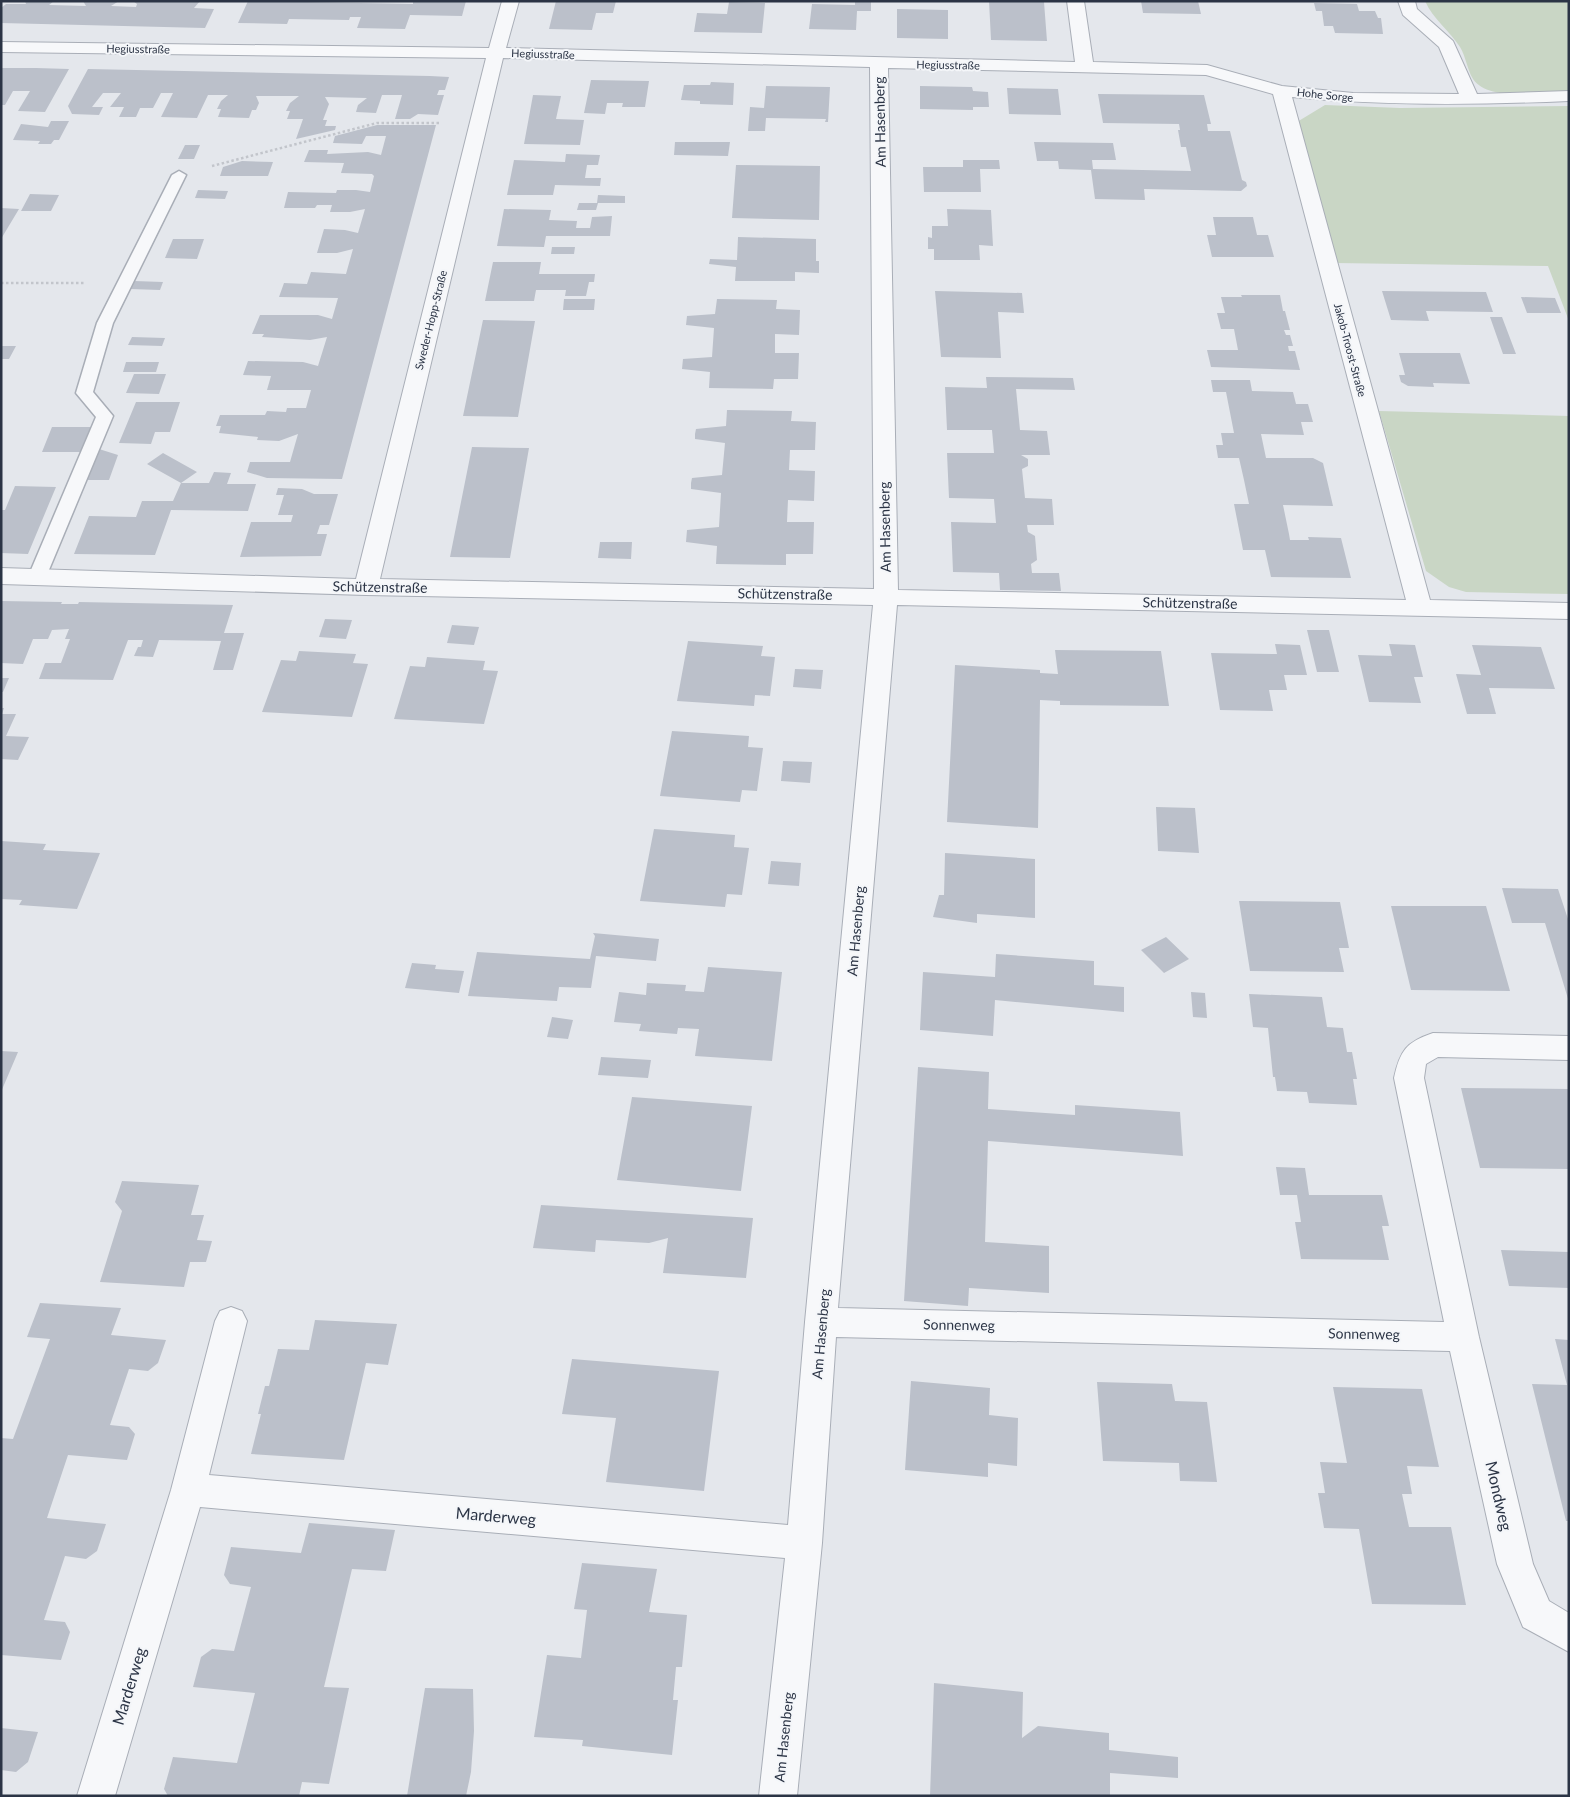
<svg xmlns="http://www.w3.org/2000/svg" width="1570" height="1797" font-family="Lato,sans-serif">
	<style>
		.green { fill: #c9d6c5 }
		.building { fill: #bbc0ca }
		.lines { fill: none; stroke-linecap: round; stroke-linejoin: round }
		.service-casing { stroke: #a9aeb7; stroke-width: 3 }
		.minor-casing { stroke: #a9aeb7; stroke-width: 2 }
		.path { stroke: #c2c5cb; stroke-width: 2.5; stroke-dasharray: 2.5 2.5; stroke-linecap: butt }
		.service { fill: #f7f8fa; fill-rule: evenodd }
		.minor { fill: #f7f8fa; fill-rule: evenodd }
		.labels { text-anchor: middle; stroke-width: 4; stroke-linejoin: round; paint-order: stroke }
		.far-street-label { font-size: 11px; fill: #2b3445; stroke: #f4f6f9 }
		.street-label { font-size: 14px; fill: #2b3445; stroke: #f4f6f9 }
		.near-street-label { font-size: 16px; fill: #2b3445; stroke: #f4f6f9 }
	</style>
	<rect width="100%" height="100%" fill="#e4e7ec"/>
	<path class="green" d="M 1425,1 L 1569,1 L 1569,92 C 1545,93 1488,102 1473,79 C 1467,69 1466,57 1460,47 C 1449,30 1433,19 1425,1 Z
		M 1325,105 L 1400,108 L 1569,106 L 1569,321 L 1548,266 L 1335,263 L 1297,122 Z
		M 1379,411 L 1569,416 L 1569,594 L 1466,592 L 1449,587 L 1426,571 Z"/>
	<path class="building" d="M 25,1 L 54,1 L 49,5 L 86,6 L 83,1 L 119,1 L 111,6 L 136,7 L 137,4 L 133,1 L 200,1 L 194,8 L 214,9 L 205,28 L 1,23 L 1,8 L 6,4 L 26,4 Z
		M 248,1 L 413,4 L 413,1 L 466,1 L 462,16 L 410,15 L 405,29 L 357,28 L 361,17 L 350,17 L 349,20 L 289,19 L 287,24 L 238,23 Z
		M 556,1 L 616,1 L 613,13 L 596,13 L 592,30 L 549,29 Z
		M 855,1 L 871,1 L 871,11 L 857,11 L 856,30 L 809,29 L 812,4 L 855,5 Z
		M 989,1 L 1044,2 L 1047,41 L 991,40 Z
		M 1141,1 L 1198,1 L 1201,14 L 1143,13 Z
		M 729,2 L 765,3 L 762,33 L 694,32 L 697,13 L 727,14 Z
		M 1314,3 L 1357,4 L 1359,11 L 1375,11 L 1378,18 L 1381,18 L 1383,34 L 1335,33 L 1333,26 L 1324,26 L 1322,11 L 1316,11 Z
		M 897,9 L 948,10 L 948,39 L 897,38 Z
		M 1,68 L 36,68 L 69,69 L 45,112 L 18,111 L 30,91 L 13,91 L 5,105 L 1,105 Z
		M 88,69 L 430,76 L 449,77 L 445,90 L 439,90 L 437,95 L 444,95 L 438,115 L 418,114 L 410,119 L 395,119 L 402,95 L 382,95 L 376,113 L 356,112 L 358,105 L 367,98 L 325,97 L 329,104 L 323,120 L 327,120 L 325,126 L 336,126 L 335,130 L 296,139 L 303,119 L 287,119 L 290,111 L 286,111 L 290,103 L 299,96 L 256,96 L 259,103 L 256,110 L 252,110 L 249,118 L 218,117 L 221,109 L 217,109 L 221,101 L 228,95 L 208,95 L 197,118 L 161,117 L 173,93 L 161,93 L 153,108 L 140,108 L 136,117 L 119,117 L 124,107 L 110,107 L 121,93 L 103,93 L 92,107 L 103,107 L 99,115 L 72,114 L 68,106 Z
		M 591,80 L 649,81 L 645,107 L 622,107 L 623,103 L 607,103 L 605,114 L 584,113 Z
		M 711,82 L 734,83 L 733,105 L 700,104 L 700,101 L 681,100 L 684,85 L 710,85 Z
		M 766,86 L 830,87 L 828,122 L 825,122 L 826,119 L 766,118 L 765,131 L 748,131 L 750,107 L 764,108 Z
		M 920,86 L 972,87 L 973,91 L 988,92 L 989,107 L 973,107 L 973,110 L 920,109 Z
		M 1007,88 L 1058,89 L 1061,115 L 1009,114 Z
		M 1098,94 L 1204,95 L 1211,124 L 1207,124 L 1208,131 L 1230,131 L 1242,180 L 1246,182 L 1247,186 L 1241,191 L 1144,189 L 1145,200 L 1095,199 L 1091,170 L 1059,169 L 1058,161 L 1037,161 L 1034,142 L 1113,143 L 1116,160 L 1092,160 L 1093,169 L 1191,171 L 1186,147 L 1181,147 L 1178,130 L 1180,130 L 1179,124 L 1103,123 Z
		M 533,95 L 561,96 L 556,119 L 584,120 L 580,145 L 524,144 Z
		M 51,121 L 69,121 L 59,140 L 54,140 L 51,144 L 38,144 L 40,141 L 13,140 L 21,124 L 48,127 Z
		M 377,125 L 436,125 L 342,479 L 267,478 L 247,472 L 250,462 L 290,462 L 298,434 L 279,441 L 257,440 L 258,437 L 219,433 L 221,426 L 216,426 L 220,415 L 265,415 L 267,411 L 286,412 L 287,408 L 306,408 L 311,390 L 267,390 L 271,376 L 243,375 L 248,361 L 303,362 L 318,366 L 327,337 L 310,340 L 262,337 L 264,334 L 252,334 L 260,315 L 318,315 L 332,319 L 338,298 L 279,297 L 284,283 L 307,284 L 311,272 L 346,274 L 353,249 L 337,253 L 317,253 L 324,229 L 345,230 L 358,233 L 365,209 L 350,212 L 330,212 L 332,205 L 317,205 L 315,208 L 284,208 L 288,192 L 336,193 L 337,190 L 356,190 L 370,192 L 374,176 L 372,174 L 341,173 L 344,163 L 304,162 L 309,150 L 328,150 L 327,154 L 368,152 L 381,155 L 386,136 L 366,136 L 362,144 L 333,143 L 335,136 Z
		M 675,142 L 730,142 L 728,156 L 674,155 Z
		M 185,145 L 200,145 L 194,159 L 178,159 Z
		M 566,154 L 600,155 L 598,165 L 587,165 L 585,178 L 601,178 L 600,186 L 555,185 L 553,195 L 507,195 L 514,160 L 565,162 Z
		M 963,160 L 999,160 L 1000,169 L 980,169 L 981,192 L 924,192 L 923,167 L 963,167 Z
		M 242,161 L 273,162 L 268,176 L 220,176 L 223,167 Z
		M 736,165 L 820,166 L 819,220 L 732,218 Z
		M 198,190 L 228,191 L 225,199 L 195,198 Z
		M 30,194 L 59,195 L 51,211 L 21,211 Z
		M 598,195 L 625,196 L 625,203 L 597,203 Z
		M 579,203 L 598,203 L 596,210 L 577,210 Z
		M 1,208 L 19,209 L 1,239 Z
		M 504,209 L 551,210 L 549,220 L 577,221 L 576,228 L 590,228 L 592,217 L 612,216 L 610,236 L 546,236 L 544,247 L 497,246 Z
		M 947,209 L 991,210 L 993,246 L 979,245 L 980,260 L 934,260 L 934,249 L 928,249 L 928,237 L 932,238 L 932,226 L 948,226 Z
		M 1213,217 L 1253,217 L 1257,235 L 1268,235 L 1274,257 L 1212,257 L 1207,235 L 1216,235 Z
		M 738,237 L 816,239 L 816,261 L 819,261 L 819,273 L 795,272 L 795,281 L 735,281 L 736,267 L 709,264 L 710,259 L 737,260 Z
		M 173,239 L 204,239 L 197,259 L 165,258 Z
		M 552,247 L 575,247 L 574,254 L 551,254 Z
		M 493,262 L 541,262 L 539,274 L 595,274 L 594,282 L 589,282 L 586,296 L 565,296 L 566,290 L 536,290 L 534,301 L 485,301 Z
		M 134,281 L 163,282 L 160,290 L 130,289 Z
		M 935,291 L 1022,293 L 1024,313 L 998,312 L 1001,358 L 941,357 Z
		M 1382,291 L 1486,292 L 1493,312 L 1426,311 L 1429,321 L 1391,320 Z
		M 1241,295 L 1280,295 L 1283,311 L 1285,311 L 1290,330 L 1284,330 L 1286,335 L 1290,335 L 1293,346 L 1288,346 L 1289,351 L 1295,351 L 1300,370 L 1211,367 L 1207,350 L 1238,350 L 1234,329 L 1221,329 L 1217,313 L 1225,313 L 1221,297 L 1242,297 Z
		M 1521,297 L 1555,298 L 1561,313 L 1527,313 Z
		M 564,299 L 595,299 L 594,310 L 563,310 Z
		M 717,299 L 777,300 L 776,309 L 800,310 L 799,335 L 775,334 L 775,353 L 799,353 L 798,379 L 774,379 L 773,389 L 709,388 L 710,372 L 682,369 L 683,359 L 712,357 L 714,328 L 686,325 L 687,316 L 715,314 Z
		M 1490,317 L 1502,317 L 1516,354 L 1503,354 Z
		M 483,320 L 535,321 L 518,417 L 463,416 Z
		M 132,337 L 165,338 L 162,346 L 128,345 Z
		M 1,346 L 16,346 L 9,359 L 1,359 Z
		M 1399,353 L 1460,353 L 1470,384 L 1433,383 L 1434,387 L 1408,386 L 1401,382 L 1399,375 L 1405,375 Z
		M 126,362 L 159,362 L 156,372 L 123,372 Z
		M 134,374 L 166,374 L 159,394 L 126,393 Z
		M 986,377 L 1073,378 L 1075,390 L 1016,389 L 1020,430 L 1047,431 L 1050,455 L 1021,455 L 1028,459 L 1028,466 L 1022,469 L 1025,498 L 1052,499 L 1054,525 L 1027,525 L 1028,532 L 1035,536 L 1037,560 L 1031,564 L 1032,573 L 1059,573 L 1061,591 L 1000,590 L 999,573 L 953,572 L 951,522 L 996,523 L 994,499 L 949,498 L 947,453 L 994,453 L 992,430 L 947,430 L 945,387 L 987,388 Z
		M 1211,380 L 1250,380 L 1252,391 L 1293,392 L 1296,404 L 1308,404 L 1313,422 L 1301,422 L 1304,435 L 1261,434 L 1266,458 L 1313,458 L 1323,463 L 1333,506 L 1283,505 L 1289,534 L 1290,540 L 1309,540 L 1308,537 L 1341,538 L 1351,578 L 1271,577 L 1265,550 L 1243,550 L 1234,504 L 1249,504 L 1244,480 L 1239,458 L 1218,458 L 1216,445 L 1223,445 L 1221,433 L 1234,433 L 1226,392 L 1213,392 Z
		M 136,402 L 180,402 L 170,432 L 155,432 L 151,444 L 119,443 Z
		M 727,410 L 792,411 L 791,421 L 816,422 L 815,450 L 790,450 L 789,470 L 815,471 L 814,501 L 788,500 L 787,522 L 814,522 L 813,554 L 786,554 L 786,565 L 716,564 L 717,546 L 686,542 L 687,530 L 719,527 L 721,493 L 691,489 L 691,483 L 692,478 L 722,475 L 725,443 L 695,439 L 695,434 L 696,429 L 726,426 Z
		M 52,427 L 91,427 L 82,452 L 42,452 Z
		M 472,447 L 529,448 L 510,558 L 450,557 Z
		M 99,449 L 118,455 L 109,480 L 87,480 Z
		M 163,453 L 197,472 L 181,483 L 209,483 L 214,472 L 231,473 L 227,484 L 256,484 L 248,511 L 171,510 L 155,555 L 74,554 L 89,516 L 136,517 L 142,501 L 173,501 L 181,483 L 147,464 Z
		M 15,486 L 56,487 L 28,554 L 1,553 L 1,510 L 5,510 Z
		M 278,488 L 302,489 L 314,494 L 338,494 L 329,525 L 320,525 L 317,534 L 327,534 L 321,556 L 240,557 L 251,522 L 291,522 L 293,515 L 278,515 L 284,495 L 276,495 Z
		M 600,542 L 632,542 L 631,559 L 598,558 Z
		M 1,601 L 62,602 L 61,604 L 78,604 L 79,602 L 233,605 L 224,633 L 244,633 L 233,670 L 213,670 L 221,641 L 159,640 L 153,657 L 134,656 L 138,647 L 141,647 L 143,640 L 128,640 L 113,680 L 39,679 L 45,663 L 61,663 L 70,639 L 65,639 L 69,629 L 52,630 L 48,639 L 33,639 L 23,664 L 1,663 Z
		M 325,619 L 352,620 L 346,639 L 319,637 Z
		M 452,625 L 479,627 L 474,645 L 447,643 Z
		M 1307,630 L 1329,630 L 1339,672 L 1317,672 Z
		M 688,641 L 763,646 L 761,656 L 775,657 L 770,696 L 755,695 L 754,706 L 677,701 Z
		M 1275,644 L 1300,645 L 1307,675 L 1284,675 L 1287,690 L 1269,690 L 1273,711 L 1220,710 L 1211,653 L 1277,654 Z
		M 1389,644 L 1415,645 L 1423,677 L 1414,677 L 1421,703 L 1369,702 L 1358,655 L 1392,656 Z
		M 1472,645 L 1541,647 L 1555,689 L 1489,688 L 1496,714 L 1467,714 L 1456,674 L 1481,675 Z
		M 1055,650 L 1161,651 L 1169,706 L 1060,705 L 1060,701 L 1040,700 L 1038,828 L 947,822 L 955,665 L 1040,670 L 1040,673 L 1058,674 Z
		M 299,651 L 356,654 L 353,663 L 368,664 L 352,717 L 262,712 L 281,660 L 296,661 Z
		M 427,657 L 485,661 L 483,670 L 498,671 L 484,724 L 394,719 L 410,666 L 425,667 Z
		M 795,669 L 823,670 L 821,689 L 793,687 Z
		M 1,678 L 9,678 L 3,692 L 1,692 Z
		M 1,708 L 4,708 L 2,714 L 16,714 L 6,736 L 29,737 L 18,760 L 1,759 Z
		M 672,731 L 749,736 L 748,747 L 763,748 L 757,791 L 742,790 L 740,802 L 660,796 Z
		M 783,761 L 812,762 L 810,783 L 781,781 Z
		M 1156,807 L 1195,808 L 1199,853 L 1158,851 Z
		M 654,829 L 735,835 L 734,847 L 749,848 L 742,895 L 727,894 L 725,907 L 640,901 Z
		M 1,841 L 46,844 L 43,850 L 100,853 L 77,909 L 19,905 L 22,900 L 1,899 Z
		M 945,853 L 1035,859 L 1035,918 L 977,914 L 977,923 L 933,917 L 939,895 L 944,895 Z
		M 771,861 L 801,863 L 799,886 L 768,884 Z
		M 1502,888 L 1558,889 L 1569,922 L 1569,1002 L 1545,923 L 1512,923 Z
		M 1239,901 L 1340,902 L 1349,948 L 1339,948 L 1344,972 L 1250,971 Z
		M 1391,906 L 1486,906 L 1510,991 L 1411,990 Z
		M 593,933 L 659,939 L 656,961 L 596,956 L 591,988 L 559,987 L 557,1001 L 468,996 L 477,952 L 590,959 L 595,936 Z
		M 1166,937 L 1189,959 L 1164,973 L 1141,950 Z
		M 996,954 L 1094,961 L 1094,985 L 1124,987 L 1124,1012 L 995,1000 L 993,1036 L 920,1030 L 923,972 L 995,977 Z
		M 412,963 L 436,965 L 435,969 L 464,971 L 459,993 L 405,988 Z
		M 708,967 L 782,972 L 772,1061 L 695,1056 L 699,1029 L 678,1028 L 677,1034 L 639,1031 L 641,1024 L 614,1022 L 619,992 L 646,995 L 647,983 L 686,985 L 685,991 L 704,992 Z
		M 1191,992 L 1205,993 L 1207,1018 L 1193,1017 Z
		M 1249,994 L 1322,997 L 1327,1027 L 1343,1028 L 1347,1052 L 1352,1052 L 1357,1079 L 1353,1079 L 1357,1105 L 1309,1103 L 1307,1092 L 1277,1091 L 1275,1077 L 1273,1077 L 1268,1028 L 1253,1027 Z
		M 552,1017 L 573,1020 L 568,1039 L 547,1037 Z
		M 1,1051 L 18,1052 L 1,1092 Z
		M 601,1057 L 651,1060 L 648,1078 L 598,1075 Z
		M 918,1067 L 989,1072 L 988,1109 L 1075,1115 L 1075,1105 L 1180,1112 L 1183,1156 L 988,1141 L 985,1242 L 1049,1246 L 1049,1293 L 969,1288 L 968,1306 L 904,1301 Z
		M 1461,1088 L 1569,1089 L 1569,1169 L 1480,1168 Z
		M 632,1097 L 752,1106 L 741,1191 L 617,1180 Z
		M 1276,1167 L 1305,1168 L 1309,1195 L 1382,1195 L 1389,1226 L 1382,1226 L 1389,1260 L 1301,1259 L 1295,1222 L 1301,1222 L 1297,1195 L 1280,1195 Z
		M 122,1181 L 199,1185 L 191,1215 L 204,1215 L 197,1240 L 212,1241 L 206,1262 L 190,1262 L 184,1287 L 100,1282 L 122,1211 L 115,1202 Z
		M 541,1205 L 753,1218 L 746,1278 L 663,1273 L 668,1238 L 649,1243 L 596,1240 L 595,1252 L 533,1248 Z
		M 1501,1250 L 1569,1252 L 1569,1288 L 1509,1286 Z
		M 40,1303 L 121,1308 L 111,1335 L 166,1340 L 158,1363 L 148,1371 L 129,1369 L 110,1425 L 129,1427 L 135,1434 L 127,1460 L 68,1455 L 47,1518 L 106,1524 L 97,1551 L 86,1559 L 65,1556 L 44,1620 L 65,1622 L 70,1632 L 61,1660 L 1,1655 L 1,1438 L 13,1439 L 50,1339 L 27,1337 Z
		M 315,1320 L 397,1324 L 388,1365 L 366,1363 L 344,1460 L 251,1454 L 261,1414 L 258,1414 L 265,1386 L 269,1386 L 278,1349 L 309,1350 Z
		M 1555,1339 L 1569,1340 L 1569,1521 L 1566,1521 L 1532,1384 L 1567,1385 Z
		M 572,1359 L 719,1371 L 704,1491 L 606,1482 L 616,1418 L 562,1414 Z
		M 911,1381 L 990,1388 L 989,1415 L 1018,1418 L 1017,1466 L 988,1463 L 988,1477 L 905,1470 Z
		M 1097,1382 L 1172,1384 L 1175,1401 L 1207,1402 L 1217,1482 L 1180,1481 L 1179,1463 L 1103,1461 Z
		M 1333,1387 L 1422,1389 L 1439,1467 L 1407,1466 L 1412,1494 L 1402,1494 L 1409,1527 L 1451,1527 L 1466,1605 L 1372,1604 L 1359,1529 L 1324,1528 L 1318,1493 L 1325,1493 L 1320,1462 L 1347,1463 Z
		M 309,1523 L 395,1530 L 386,1571 L 352,1569 L 324,1687 L 349,1688 L 329,1784 L 302,1782 L 299,1796 L 168,1796 L 164,1789 L 173,1757 L 237,1763 L 255,1693 L 193,1687 L 201,1657 L 212,1649 L 234,1651 L 251,1587 L 230,1584 L 224,1575 L 231,1547 L 301,1553 Z
		M 582,1563 L 657,1569 L 649,1612 L 687,1615 L 682,1667 L 676,1667 L 673,1700 L 678,1700 L 672,1755 L 582,1746 L 583,1740 L 534,1737 L 547,1655 L 581,1658 L 587,1610 L 574,1609 Z
		M 934,1683 L 1023,1692 L 1022,1738 L 1038,1726 L 1109,1733 L 1109,1750 L 1178,1757 L 1178,1778 L 1110,1773 L 1110,1796 L 930,1796 Z
		M 425,1688 L 473,1689 L 474,1731 L 471,1772 L 466,1796 L 407,1796 Z
		M 1,1728 L 38,1732 L 28,1762 L 16,1772 L 1,1770 Z"/>
	<g class="lines">
		<g class="service-casing">
			<path id="service" d="M 179,171 L 186,175 L 113,323 L 93,392 L 113,416 L 46,577 L 43,581 L 31,581 L 28,577 L 96,417 L 76,393 L 97,323 L 172,175 Z"/>
		</g>
		<g class="minor-casing">
			<path id="minor" d="M 502,1 L 519,1 L 506,48 L 1075,62 L 1067,1 L 1084,1 L 1093,62 L 1207,65 L 1282,86 L 1353,93 L 1459,94 L 1439,47 L 1403,15 L 1398,1 L 1415,1 L 1417,9 L 1453,41 L 1477,94 L 1569,91 L 1569,101 C 1476,105 1384,106 1292,97 L 1430,600 L 1569,603 L 1569,619 L 897,605 L 838,1308 L 1444,1322 L 1394,1078 C 1400,1051 1406,1042 1433,1033 L 1569,1036 L 1569,1060 L 1438,1057 L 1426,1064 L 1424,1078 L 1479,1337 L 1533,1564 L 1549,1601 L 1569,1613 L 1569,1652 L 1523,1627 L 1497,1564 L 1450,1351 L 836,1337 L 822,1543 L 797,1796 L 759,1796 L 785,1558 L 200,1507 L 115,1796 L 77,1796 L 171,1490 L 215,1321 L 220,1311 L 231,1307 L 242,1311 L 247,1321 L 209,1475 L 788,1525 L 805,1322 L 873,605 L 366,595 L 1,584 L 1,568 L 356,579 L 486,58 L 1,52 L 1,42 L 489,48 ZM 503,58 L 870,67 L 874,589 L 380,579 ZM 888,68 L 1206,75 L 1273,94 L 1406,600 L 898,590 Z"/>
		</g>
		<path class="path" d="M 212,166 L 377,123 L 441,123
			M 1,283 L 86,283"/>
		<use href="#service" class="service"/>
		<use href="#minor" class="minor"/>
	</g>
	<g class="labels">
		<g class="far-street-label">
			<text transform="translate(138 49) rotate(1)" y="4">Hegiusstraße</text>
			<text transform="translate(543 54) rotate(2)" y="4">Hegiusstraße</text>
			<text transform="translate(948 65) rotate(1)" y="4">Hegiusstraße</text>
			<text transform="translate(1325 95) rotate(6)" y="4">Hohe Sorge</text>
			<text transform="translate(431 320) rotate(-76)" y="4">Sweder-Hopp-Straße</text>
			<text transform="translate(1350 350) rotate(75)" y="4">Jakob-Troost-Straße</text>
		</g>
		<g class="street-label">
			<text transform="translate(880 122) rotate(-91)" y="5">Am Hasenberg</text>
			<text transform="translate(885 527) rotate(-91)" y="5">Am Hasenberg</text>
			<text transform="translate(380 587) rotate(1)" y="5">Schützenstraße</text>
			<text transform="translate(785 594) rotate(1)" y="5">Schützenstraße</text>
			<text transform="translate(1190 603) rotate(1)" y="5">Schützenstraße</text>
			<text transform="translate(856 931) rotate(-85)" y="5">Am Hasenberg</text>
			<text transform="translate(959 1325) rotate(1)" y="5">Sonnenweg</text>
			<text transform="translate(821 1334) rotate(-85)" y="5">Am Hasenberg</text>
			<text transform="translate(1364 1334) rotate(1)" y="5">Sonnenweg</text>
			<text transform="translate(784 1737) rotate(-84)" y="5">Am Hasenberg</text>
		</g>
		<g class="near-street-label">
			<text transform="translate(1499 1496) rotate(77)" y="6">Mondweg</text>
			<text transform="translate(496 1516) rotate(5)" y="6">Marderweg</text>
			<text transform="translate(129 1686) rotate(-73)" y="6">Marderweg</text>
		</g>
	</g>
	<rect width="1570" height="1797" fill="none" stroke="#2b3445" stroke-width="5"/>
</svg>
